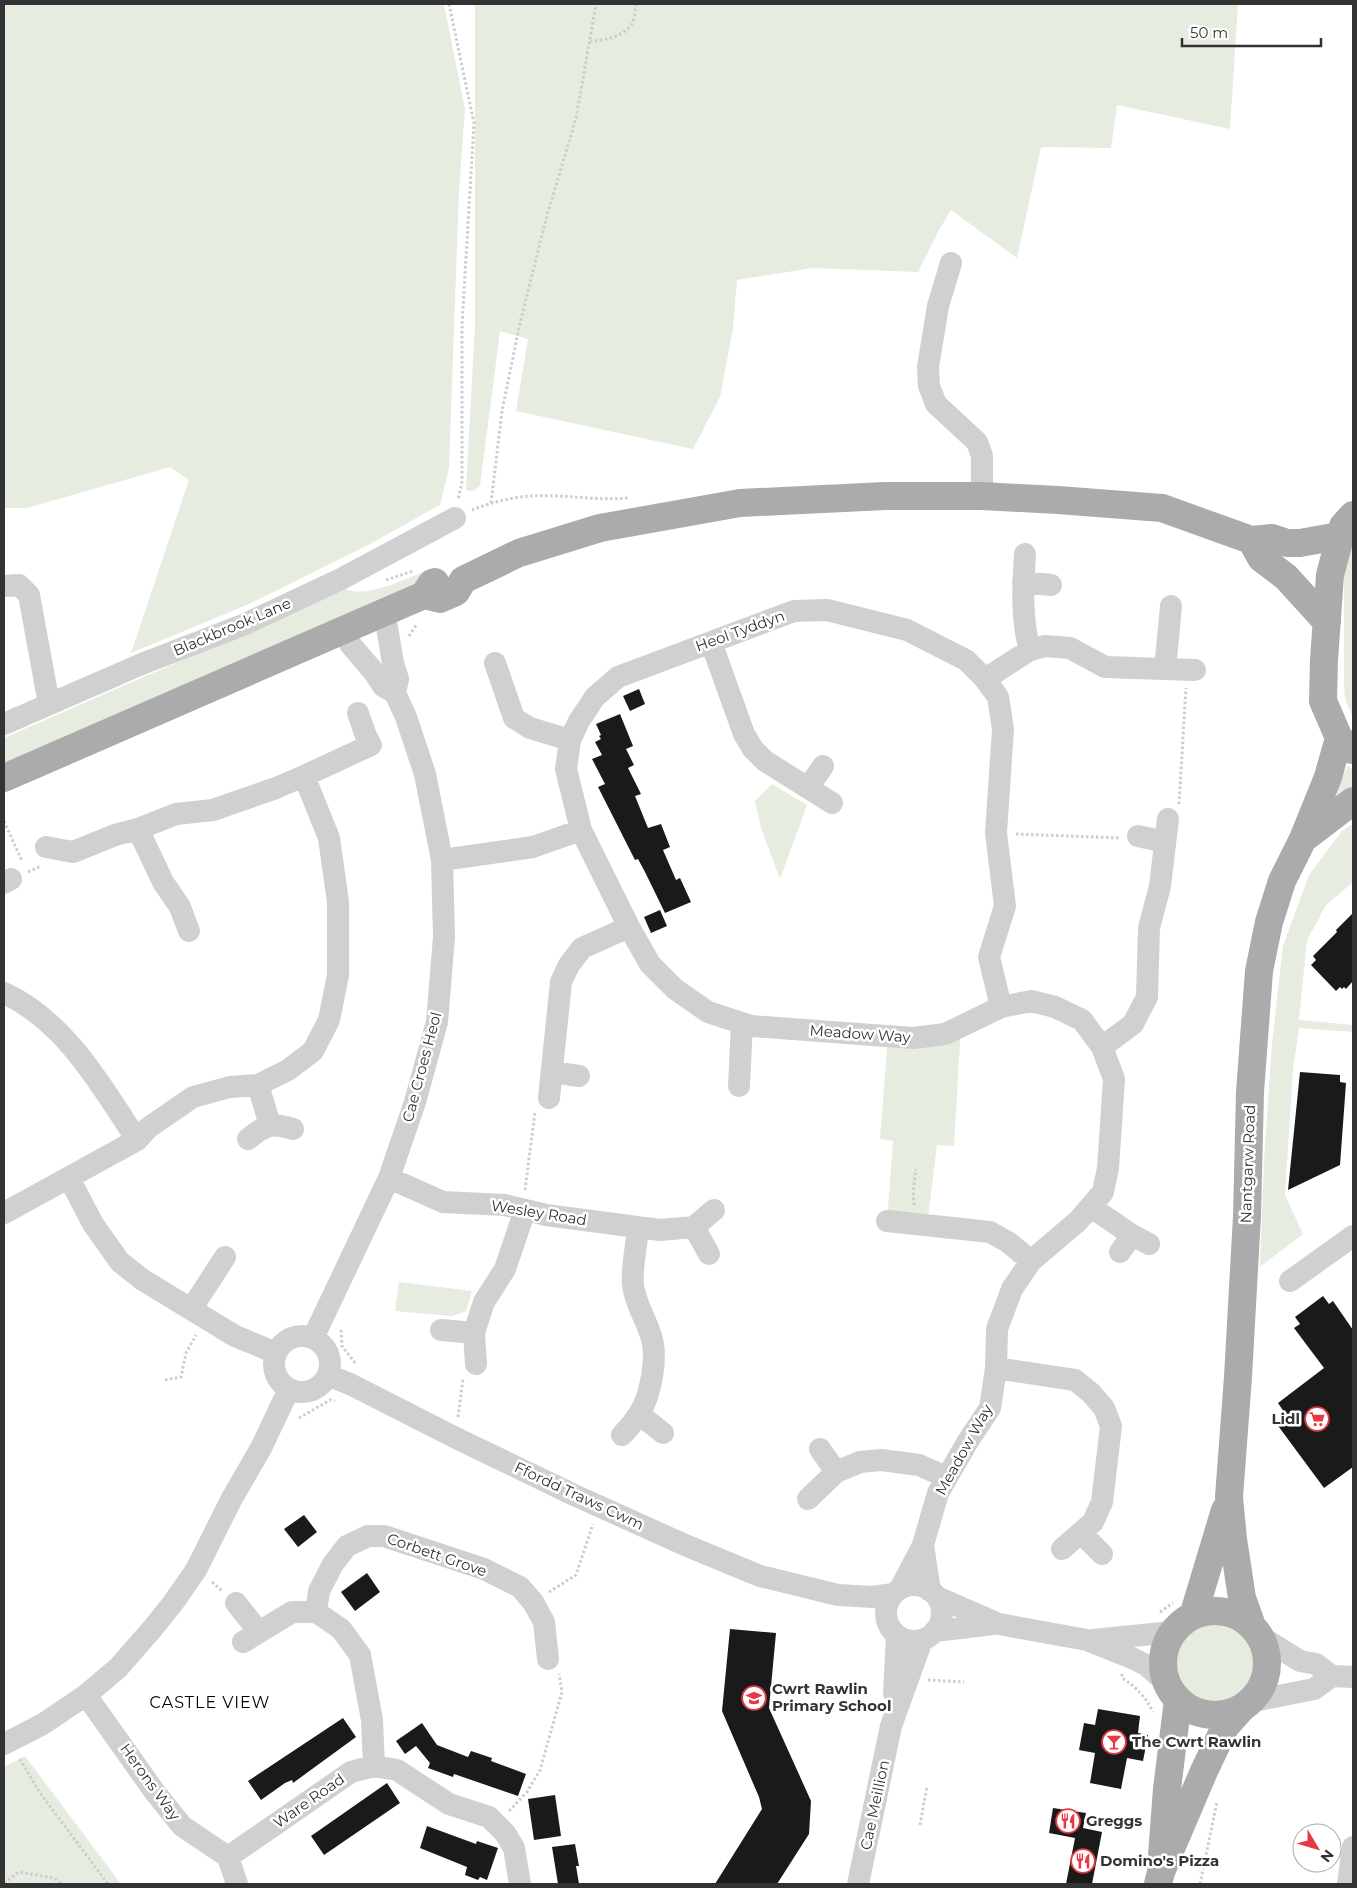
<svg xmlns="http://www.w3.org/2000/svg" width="1357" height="1888" font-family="Montserrat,sans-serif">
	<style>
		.green { fill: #e6ecdf }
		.building { fill: #1a1a1a }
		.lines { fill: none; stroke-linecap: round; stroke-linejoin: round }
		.path { stroke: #cdcdcd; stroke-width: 3; stroke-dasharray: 2.5 2.5; stroke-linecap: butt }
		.minor { stroke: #d0d0d0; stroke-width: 22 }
		.major { stroke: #ababab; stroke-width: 28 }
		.labels { text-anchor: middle; stroke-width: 5; stroke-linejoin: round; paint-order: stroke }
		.street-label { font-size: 15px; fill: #333; stroke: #fff }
		.poi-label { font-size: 15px; font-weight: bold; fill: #333; stroke: #fff; text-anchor: start }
		.neighbourhood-label { font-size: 16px; letter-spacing: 1px; fill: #000; stroke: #fff }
	</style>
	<rect width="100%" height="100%" fill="#fff"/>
	<path class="green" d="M 4,4 L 444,4 L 465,109 L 459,191 L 449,468 L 440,505 L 368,545 L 249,604 L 131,653 L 189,480 L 170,467 L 27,508 L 4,508 Z
		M 475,4 L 1238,4 L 1230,129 L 1117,105 L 1111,148 L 1041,147 L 1017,258 L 951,210 L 939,230 L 918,272 L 813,268 L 737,280 L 733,328 L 720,397 L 693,449 L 516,411 L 528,339 L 500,331 L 480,486 L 473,491 L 466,490 L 475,325 Z
		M 1353,542 L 1353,718 L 1345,699 L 1344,682 L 1344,568 Z
		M 426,571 L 433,573 L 435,576 L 4,763 L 4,738 L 203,651 L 341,587 C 362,601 404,579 426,571 Z
		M 1348,766 L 1353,769 L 1353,795 L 1324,808 Z
		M 772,784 L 807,805 L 780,879 L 761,828 L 755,801 Z
		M 1353,824 L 1353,882 L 1326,905 L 1307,940 L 1299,1020 L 1353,1025 L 1353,1032 L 1299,1028 L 1293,1069 L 1285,1195 L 1303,1234 L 1260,1267 L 1264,1160 L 1272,1044 L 1283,946 L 1309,875 L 1342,831 Z
		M 958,1028 L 960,1042 L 954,1146 L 937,1145 L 927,1225 L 887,1221 L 893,1141 L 880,1139 L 888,1036 Z
		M 399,1282 L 472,1291 L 466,1311 L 452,1316 L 395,1311 Z
		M1174 1664a40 40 0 1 1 80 0a40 40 0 1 1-80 0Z
		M 25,1756 L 121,1884 L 4,1884 L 4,1767 Z"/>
	<path class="building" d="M 639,689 L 645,704 L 630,711 L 623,696 Z
		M 620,714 L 633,746 L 626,749 L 634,765 L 628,768 L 641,794 L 635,796 L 648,828 L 661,824 L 670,847 L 663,850 L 676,880 L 680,878 L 691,902 L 665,913 L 645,872 L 638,859 L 635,860 L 598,787 L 605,784 L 592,759 L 602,755 L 595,742 L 601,739 L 599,736 L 601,735 L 596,724 Z
		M 660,910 L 667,926 L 651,933 L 644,917 Z
		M 1353,913 L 1353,981 L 1346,989 L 1344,987 L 1342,989 L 1340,987 L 1336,991 L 1311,965 L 1316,960 L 1313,956 L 1337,932 L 1336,930 Z
		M 1300,1072 L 1340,1075 L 1340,1082 L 1346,1083 L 1340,1165 L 1288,1190 Z
		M 1323,1296 L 1329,1304 L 1333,1301 L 1353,1330 L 1353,1467 L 1324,1488 L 1276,1423 L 1286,1415 L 1278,1403 L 1324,1368 L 1294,1328 L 1300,1324 L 1295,1317 Z
		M 304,1515 L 317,1532 L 298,1547 L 284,1529 Z
		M 367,1573 L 380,1592 L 355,1611 L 341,1592 Z
		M 730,1629 L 776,1633 L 769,1708 L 811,1801 L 809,1834 L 777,1884 L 715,1884 L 762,1809 L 759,1797 L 722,1711 Z
		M 1098,1709 L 1140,1716 L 1138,1733 L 1148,1735 L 1143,1761 L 1127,1758 L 1121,1789 L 1090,1783 L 1095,1753 L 1079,1750 L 1084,1723 L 1095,1725 Z
		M 343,1718 L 356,1737 L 293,1783 L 292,1780 L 285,1783 L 261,1800 L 248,1781 Z
		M 422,1723 L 437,1745 L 468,1757 L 471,1751 L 492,1758 L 491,1761 L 526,1774 L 518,1796 L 454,1774 L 453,1777 L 428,1768 L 430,1763 L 416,1746 L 405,1754 L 396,1741 Z
		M 387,1783 L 400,1803 L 324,1855 L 311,1836 Z
		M 555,1795 L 561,1836 L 534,1840 L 528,1799 Z
		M 1053,1808 L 1086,1813 L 1083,1828 L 1102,1832 L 1092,1884 L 1066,1884 L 1075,1838 L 1049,1833 Z
		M 427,1826 L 476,1844 L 477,1841 L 498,1848 L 487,1880 L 480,1877 L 478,1880 L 465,1875 L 467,1867 L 420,1848 Z
		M 575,1844 L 579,1866 L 576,1866 L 579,1884 L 558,1884 L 552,1847 Z"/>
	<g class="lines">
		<path class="path" d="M 449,4 L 474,123 L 462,326 L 462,482 L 458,500
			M 590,41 C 604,41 624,36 632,24 C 635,19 635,9 636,4
			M 491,503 L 502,411 L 520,323 L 546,219 L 576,118 L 596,4
			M 472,510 C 490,503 511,497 532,496 C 564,494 596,501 628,498
			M 386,580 L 413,571
			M 409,636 L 417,624
			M 1179,804 L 1186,688
			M 4,821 L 22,861
			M 1016,834 L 1120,838
			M 28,872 L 41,866
			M 525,1190 L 535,1112
			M 914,1205 L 913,1192 L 916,1169
			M 341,1330 L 342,1346 L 356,1364
			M 165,1380 L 181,1377 L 186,1353 L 196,1335
			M 458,1417 L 463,1379
			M 299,1418 L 330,1400 L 335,1401
			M 212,1582 L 222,1591
			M 549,1592 L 576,1575 L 593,1524
			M 1160,1612 L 1173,1603
			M 1122,1674 L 1122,1678 C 1136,1687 1146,1697 1153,1712
			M 928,1680 L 964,1682
			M 20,1759 L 40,1793 L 108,1884
			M 509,1811 L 527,1792 L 540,1770 L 562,1692 L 559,1674
			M 920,1825 L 927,1786
			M 4,1883 L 19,1872 L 54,1878 L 62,1884
			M 1200,1884 L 1217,1802"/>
		<path class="minor" d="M 951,263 L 938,306 L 928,367 L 929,386 L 936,404 L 977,442 L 982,456 L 982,496
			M 1025,554 C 1023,586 1021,619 1030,650
			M 1023,582 L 1051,585
			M 4,586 L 19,585 L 29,595 L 49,704
			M 344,631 L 350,644 L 374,672 L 383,686 L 395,693
			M 711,642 L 744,734 L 753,749 L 765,761 L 832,803
			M 495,663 L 514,718 L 530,728 L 570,740
			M 1165,669 L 1171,606
			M 985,679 L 1030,650 L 1045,646 L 1070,648 L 1105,667 L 1195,670
			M 4,724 L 144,663 L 243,625 L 341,579 L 455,518
			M 304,776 L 371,745 L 366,736 L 358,713
			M 808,788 L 823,766
			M 581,830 L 566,769 L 570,740 L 579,721 L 595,697 L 618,677 L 794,611 L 827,610 L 907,630 L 966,660 L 985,679 L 998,697 L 1003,729 L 996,833 L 1005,906 L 989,957 L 1001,1007
			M 1138,836 L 1165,842
			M 46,847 L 73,852 L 115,835 L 138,829
			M 442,860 L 533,847 L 581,830 L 629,927 L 650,964 L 675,989 L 708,1012 L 751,1026 L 913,1038 L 945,1034 L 1001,1007 L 1031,1001 L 1055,1007 L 1082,1020 L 1102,1047 L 1114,1079 L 1108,1168 L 1103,1192 L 1078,1221 L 1031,1261 L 1012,1289 L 997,1329 L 996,1368 L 990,1408 L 968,1441 L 938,1493 L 923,1545
			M 4,883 L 11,879
			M 4,993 C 65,1021 101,1085 137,1140
			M 1102,1047 L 1133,1024 L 1147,997 L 1149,928 L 1160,886 L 1168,819
			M 552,1072 L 579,1076
			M 258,1085 L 270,1125
			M 739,1086 L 742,1023
			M 549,1098 L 561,982 L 569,965 L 582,948 L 629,927
			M 248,1139 C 265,1125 272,1122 293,1129
			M 69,1178 L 93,1224 L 120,1262 L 143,1280 L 235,1336 L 276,1353
			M 389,1178 L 443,1202 L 505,1205 L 546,1215 L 660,1230 L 694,1227 L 709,1254
			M 1091,1207 L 1132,1235 L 1149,1244
			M 4,1213 L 137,1140 L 148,1128 L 193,1097 L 230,1087 L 258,1085 L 288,1070 L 313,1051 L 329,1020 L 338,975 L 338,902 L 329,838 L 304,776 L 276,788 L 213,810 L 176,814 L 138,829 L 163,882 L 180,907 L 189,931
			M 887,1221 L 990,1232 L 1008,1242 L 1031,1261
			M 694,1227 L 714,1210
			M 1120,1252 L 1132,1235
			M 1290,1281 L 1353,1236
			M 192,1308 L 225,1257
			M 441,1330 L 474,1333
			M274 1364a28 28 0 1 1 56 0a28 28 0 1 1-56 0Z
			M 313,1338 L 389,1178 L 415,1102 L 437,1022 L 444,937 L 442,860 L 425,774 L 406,717 L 395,693 L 398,679 L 393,663 L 387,627 L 382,614
			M 476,1364 L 474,1333 L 480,1314 L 484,1302 L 505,1269 L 525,1210
			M 996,1368 L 1075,1380 L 1091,1393 L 1104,1408 L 1111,1426 L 1102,1502 L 1093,1522 L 1062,1549
			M 328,1375 L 352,1385 L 456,1438 L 572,1494 L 685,1545 L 760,1576 L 838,1595 L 873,1597 L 893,1594
			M 639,1414 L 663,1433
			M 622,1435 C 628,1429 634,1422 639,1414 C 651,1395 658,1357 651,1336 C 646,1319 635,1303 633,1285 C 631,1270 637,1244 638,1227
			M 820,1449 L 836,1472
			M 808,1499 L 836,1472 L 860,1462 L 881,1460 L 919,1465 L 946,1477
			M 1081,1533 L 1102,1554
			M886 1613a28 28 0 1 1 56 0a28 28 0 1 1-56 0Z
			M 900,1589 L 923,1545 L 930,1591
			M 937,1597 L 999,1624 L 1087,1640 L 1132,1658 L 1146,1665 L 1166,1682
			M 236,1603 L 259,1632
			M 316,1612 L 319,1591 L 333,1564 L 347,1546 L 368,1536 L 384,1536 L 484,1569 L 520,1587 L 533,1602 L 544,1622 L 548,1659
			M 935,1631 L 993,1624
			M 1260,1636 L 1300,1661 L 1316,1664 L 1332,1676 L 1353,1677
			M 1093,1640 L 1172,1632
			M 243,1642 L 292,1612 L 316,1612 L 341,1629 L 360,1655 L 372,1720 L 374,1766
			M 894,1693 L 897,1636
			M 86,1695 L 154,1791 L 182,1826 L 228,1857 L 237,1884
			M 1249,1702 L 1314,1689 L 1332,1676
			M 4,1744 L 43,1724 L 86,1695 L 118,1668 L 153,1628 L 173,1603 L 196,1570 L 231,1500 L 261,1448 L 289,1389
			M 228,1857 L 351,1772 L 374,1766 L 397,1770 L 449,1804 L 489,1817 L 505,1833 L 514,1848 L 520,1884
			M 858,1884 L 891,1726 L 922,1640
			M 1348,1884 L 1353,1847"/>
		<path class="major" d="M 1251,540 L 1261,558 L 1286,577 L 1327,622
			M 424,595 L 440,599 L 456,592 L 463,580 L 519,553 L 600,528 L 740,503 L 885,496 L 982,496 L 1058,500 L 1162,508 L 1251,540 L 1272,538 L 1287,543 L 1300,543 L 1339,536
			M 1352,750 L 1339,738 L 1323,701 L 1324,660 L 1330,575 L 1343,526 L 1353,515
			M 4,778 L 424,595 L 432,583 L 435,582
			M 1303,839 L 1353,801
			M1163 1663a52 52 0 1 1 104 0a52 52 0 1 1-104 0Z
			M 1193,1616 L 1225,1510
			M 1252,1626 L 1242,1598 L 1233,1539 L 1229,1497 L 1238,1377 L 1247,1216 L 1250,1092 L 1259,971 L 1269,922 L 1282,881 L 1303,839 L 1328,777 L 1339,738
			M 1162,1855 L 1167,1789 L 1178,1700
			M 1158,1884 L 1161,1872 L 1204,1771 L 1225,1727 L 1242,1708"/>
	</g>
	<defs>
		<g id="supermarket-ring" transform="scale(1.25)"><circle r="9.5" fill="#fff" stroke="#e63946" stroke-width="1.5"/><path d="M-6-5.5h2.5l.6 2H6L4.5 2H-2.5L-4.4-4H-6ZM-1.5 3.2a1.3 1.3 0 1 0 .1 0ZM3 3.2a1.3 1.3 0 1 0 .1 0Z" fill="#e63946"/></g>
		<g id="school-ring" transform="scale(1.25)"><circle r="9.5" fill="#fff" stroke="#e63946" stroke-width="1.5"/><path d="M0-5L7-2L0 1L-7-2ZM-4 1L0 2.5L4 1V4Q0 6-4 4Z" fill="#e63946"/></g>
		<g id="bar-ring" transform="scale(1.25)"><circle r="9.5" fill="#fff" stroke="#e63946" stroke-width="1.5"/><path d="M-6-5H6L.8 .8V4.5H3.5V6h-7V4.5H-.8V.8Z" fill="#e63946"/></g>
		<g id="restaurant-ring" transform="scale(1.25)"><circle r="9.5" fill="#fff" stroke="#e63946" stroke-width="1.5"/><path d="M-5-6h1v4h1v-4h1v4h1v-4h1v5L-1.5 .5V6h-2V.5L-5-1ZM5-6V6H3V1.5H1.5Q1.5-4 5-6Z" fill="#e63946"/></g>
	</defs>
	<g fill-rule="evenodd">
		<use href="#supermarket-ring" x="1317" y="1419"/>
		<use href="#school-ring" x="754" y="1698"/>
		<use href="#bar-ring" x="1114" y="1742"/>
		<use href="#restaurant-ring" x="1068" y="1821"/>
		<use href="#restaurant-ring" x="1083" y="1861"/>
	</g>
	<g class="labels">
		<g class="street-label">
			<text transform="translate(232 627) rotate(-23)" y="5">Blackbrook Lane</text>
			<text transform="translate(740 631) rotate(-20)" y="5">Heol Tyddyn</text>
			<text transform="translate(860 1034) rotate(4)" y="5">Meadow Way</text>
			<text transform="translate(422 1067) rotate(-75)" y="5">Cae Croes Heol</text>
			<text transform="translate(1248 1164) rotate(-88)" y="5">Nantgarw Road</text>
			<text transform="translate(539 1213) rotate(9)" y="5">Wesley Road</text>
			<text transform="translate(964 1450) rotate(-61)" y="5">Meadow Way</text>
			<text transform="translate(579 1496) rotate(25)" y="5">Ffordd Traws Cwm</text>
			<text transform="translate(437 1555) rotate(19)" y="5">Corbett Grove</text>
			<text transform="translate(150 1782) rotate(54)" y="5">Herons Way</text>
			<text transform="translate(309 1801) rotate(-35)" y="5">Ware Road</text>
			<text transform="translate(875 1805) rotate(-78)" y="5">Cae Meillion</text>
		</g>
		<g class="poi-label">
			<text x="1300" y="1424" text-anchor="end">Lidl</text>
			<text x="772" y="1694">Cwrt Rawlin<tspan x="772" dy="17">Primary School</tspan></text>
			<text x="1132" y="1747">The Cwrt Rawlin</text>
			<text x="1086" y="1826">Greggs</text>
			<text x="1100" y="1866">Domino's Pizza</text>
		</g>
		<g class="neighbourhood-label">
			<text x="210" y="1708">CASTLE VIEW</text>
		</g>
	</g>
	<rect width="1357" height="1888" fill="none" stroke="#333333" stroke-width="10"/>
	<g transform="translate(1317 1848) rotate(128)"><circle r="24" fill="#ffffff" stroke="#adadad"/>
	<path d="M0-4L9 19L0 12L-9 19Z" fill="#e63946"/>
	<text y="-8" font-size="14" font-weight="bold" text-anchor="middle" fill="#333333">N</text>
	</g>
	<path d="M1182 38v8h139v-8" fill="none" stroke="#333333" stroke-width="2.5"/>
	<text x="1190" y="38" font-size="15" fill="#333333" stroke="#ffffff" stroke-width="4" paint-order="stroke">50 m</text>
</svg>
